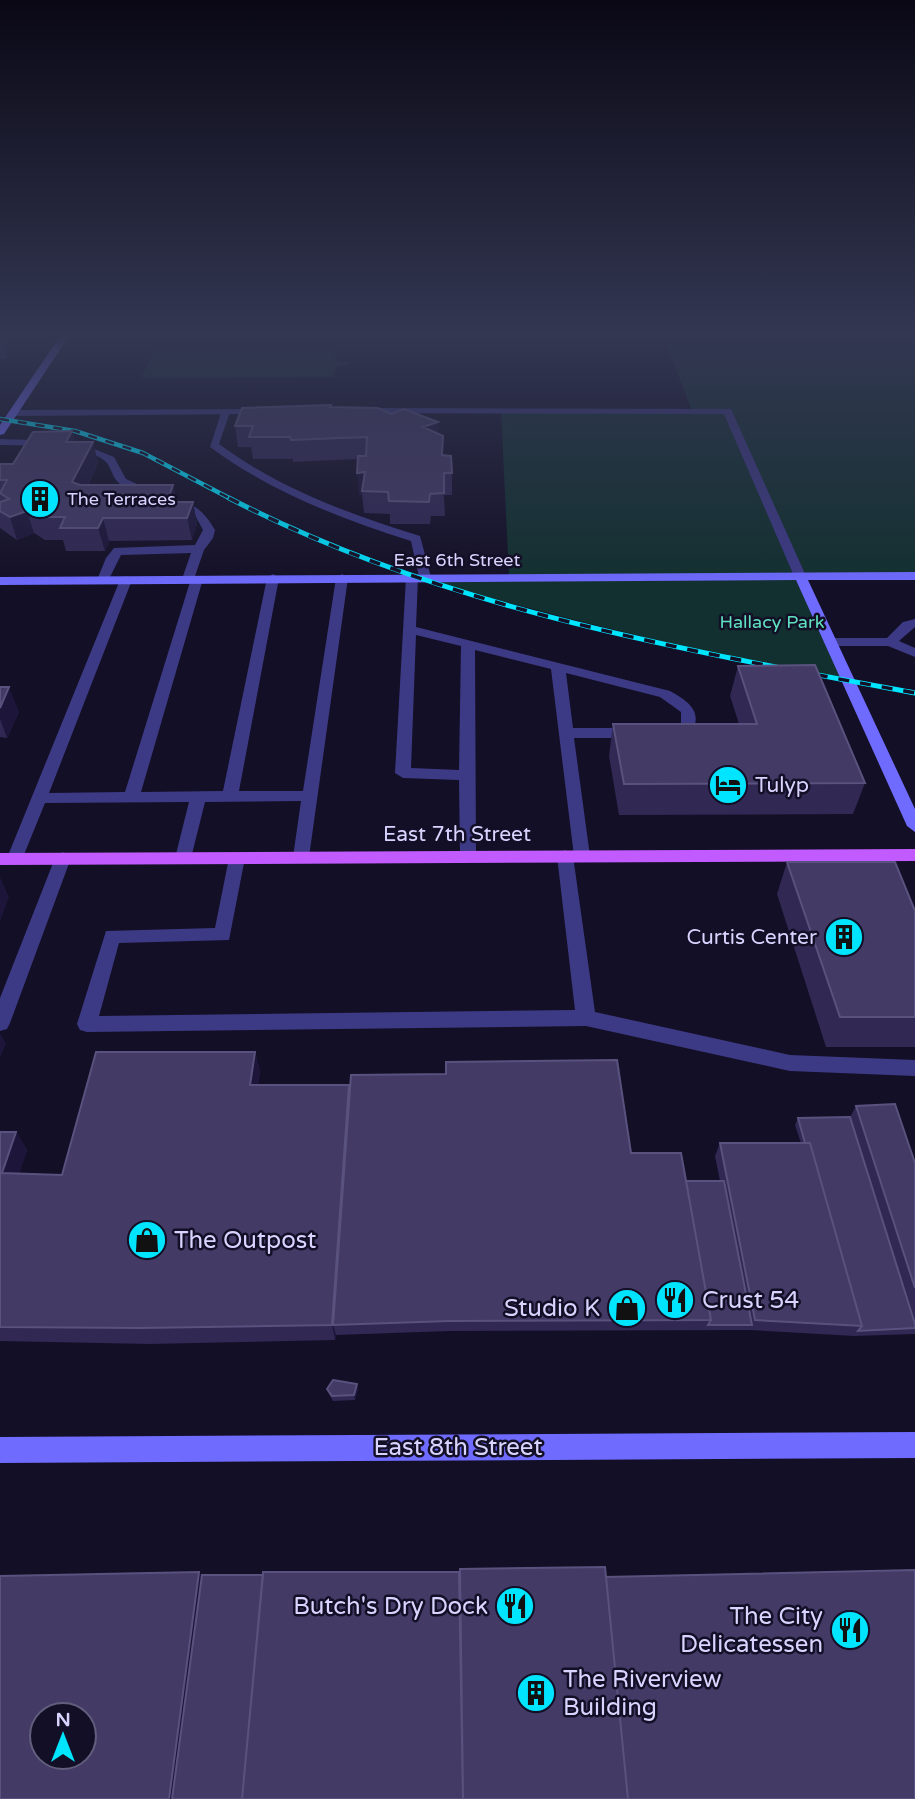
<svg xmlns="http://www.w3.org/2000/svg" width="915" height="1799" font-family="'Varela Round',sans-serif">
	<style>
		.green { fill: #12302f }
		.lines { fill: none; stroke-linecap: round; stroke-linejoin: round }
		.lane { fill: #3d3a85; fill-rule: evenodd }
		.street { fill: #3d3a85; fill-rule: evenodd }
		.secondary { fill: #6f6bff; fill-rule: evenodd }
		.primary { fill: #c25bff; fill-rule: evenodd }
		.rail-far1-casing { stroke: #00e5ff; stroke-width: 4.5 }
		.rail-casing { stroke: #00e5ff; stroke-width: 5 }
		.rail-far1 { stroke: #130f26; stroke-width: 2.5; stroke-dasharray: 9; stroke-linecap: butt }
		.rail { stroke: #130f26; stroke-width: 3.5; stroke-dasharray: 11; stroke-linecap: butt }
		.wall { fill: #312854 }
		.shaded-wall { fill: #1d163a }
		.building { fill: #433a66; stroke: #5a527e; stroke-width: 2; fill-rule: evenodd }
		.labels { text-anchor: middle; stroke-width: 5; stroke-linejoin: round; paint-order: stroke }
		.far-poi-label { font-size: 18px; fill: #d9d4ff; stroke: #130f26; text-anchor: start }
		.far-street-label { font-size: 18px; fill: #d9d4ff; stroke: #130f26 }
		.far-park-label { font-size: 18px; fill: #5fe0c0; stroke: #130f26 }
		.poi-label { font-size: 21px; fill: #d9d4ff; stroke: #130f26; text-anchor: start }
		.street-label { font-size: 21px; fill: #d9d4ff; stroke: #130f26 }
		.near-poi-label { font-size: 24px; fill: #d9d4ff; stroke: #130f26; text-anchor: start }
		.near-street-label { font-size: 24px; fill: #d9d4ff; stroke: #130f26 }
	</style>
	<rect width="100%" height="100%" fill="#130f26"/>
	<path class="green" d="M 663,336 L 915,336 L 915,576 L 509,577 L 501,411 L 692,411 Z
		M 155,350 L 334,350 L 339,351 L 334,355 L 336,360 L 351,363 L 336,367 L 334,377 L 141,378 Z
		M 800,578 L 850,682 C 706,654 564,619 422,579 Z"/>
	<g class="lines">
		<path class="lane" d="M 222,410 L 230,412 L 219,444 C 280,489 349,514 420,536 L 431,577 L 429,580 L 419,577 L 411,541 C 339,518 271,492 210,447 Z
			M 0,439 L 64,441 L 89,447 L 114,457 L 126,479 L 156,493 C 148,499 123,489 117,481 C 112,476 111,467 106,462 C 89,444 25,446 0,445 Z
			M 172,501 C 192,499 206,514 215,530 L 213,538 L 204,550 L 195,576 L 203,579 L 141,792 L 223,791 L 267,578 L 273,574 L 279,578 L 239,791 L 303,791 L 336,578 L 342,574 L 348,578 L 309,857 L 301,863 L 293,857 L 301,801 L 205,802 L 191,858 L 183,864 L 175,858 L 189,802 L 45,803 L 21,862 L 9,862 L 7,858 L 120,580 L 126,576 L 132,580 L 49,793 L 125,792 L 190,582 L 182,579 L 191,553 L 121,555 L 107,583 L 97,580 L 106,558 L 114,548 L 195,545 L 203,530 L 196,517 L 172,505 Z
			M 412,573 L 418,577 L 416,627 L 670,691 C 688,701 704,712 691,733 L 666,735 L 666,729 L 681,726 L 681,712 L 660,697 L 566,673 L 573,728 L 636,728 L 643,733 L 636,738 L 574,738 L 590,856 L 588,860 L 576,860 L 574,856 L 551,669 L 475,650 L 476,856 L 474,860 L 462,860 L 460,856 L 459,780 L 403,778 L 395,773 L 406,577 ZM 416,635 L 461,646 L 459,770 L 411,768 Z
			M 915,619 L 915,627 L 899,641 L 915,648 L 915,657 L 888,646 L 830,646 L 823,642 L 830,638 L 887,638 L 903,622 Z
			M 565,850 L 573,856 L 595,1012 L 790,1055 L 915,1060 L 915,1076 L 790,1071 L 586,1026 L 87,1032 L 80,1030 L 77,1024 L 106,931 L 215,928 L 229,858 L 237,852 L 245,858 L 229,940 L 119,943 L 99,1016 L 575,1010 L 557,856 Z
			M 63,852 L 71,858 L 10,1023 L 7,1029 L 0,1031 L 0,998 L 55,858 Z"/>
		<path class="street" d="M 363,408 L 731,409 L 806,576 L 800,580 L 794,576 L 724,414 L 360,413 L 360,409 Z
			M 262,409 L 267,412 L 265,414 L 13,416 L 8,413 L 13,410 Z"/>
		<path class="secondary" d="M 60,336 L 69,336 L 4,434 L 0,435 L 0,425 Z
			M 915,572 L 915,580 L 808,580 L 915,809 L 915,832 L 907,826 L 796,580 L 0,585 L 0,577 Z
			M 915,1432 L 915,1458 L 0,1463 L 0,1437 Z"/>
		<path class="primary" d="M 915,849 L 915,861 L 0,865 L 0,853 Z"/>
		<g class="rail-far1-casing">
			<path id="rail-far1" d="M 0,419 L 75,431 L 143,453 L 233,500"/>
		</g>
		<g class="rail-casing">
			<path id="rail" d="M 229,498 C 441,608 682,650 915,693"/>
		</g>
		<use href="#rail-far1" class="rail-far1"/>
		<use href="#rail" class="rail"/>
	</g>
	<path class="wall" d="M 0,336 L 7,359 L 0,359 Z
		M 331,405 L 331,407 L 443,436 L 443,455 L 452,473 L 452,495 L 444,495 L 445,516 L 431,516 L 430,524 L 390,524 L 390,514 L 364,513 L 362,495 L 359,495 L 358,459 L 293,462 L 293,459 L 253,459 L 251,447 L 238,447 L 235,426 Z
		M 72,431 L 75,442 L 93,442 L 98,463 L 88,485 L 173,485 L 177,502 L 193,502 L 197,524 L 192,540 L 109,541 L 105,551 L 66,551 L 63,540 L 45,540 L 34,533 L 17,540 L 0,528 L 0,464 L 13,464 Z
		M 738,666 L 865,783 L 853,814 L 619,815 L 609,756 L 613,724 L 739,724 L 730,696 Z
		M 0,687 L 19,712 L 7,738 L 0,737 Z
		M 787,862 L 915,911 L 915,1047 L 826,1047 L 777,894 Z
		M 255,1052 L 260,1071 L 258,1085 L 349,1085 L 350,1094 L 631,1153 L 686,1181 L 720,1181 L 715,1156 L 720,1143 L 801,1143 L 795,1125 L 798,1118 L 850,1117 L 856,1106 L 915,1163 L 915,1334 L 854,1336 L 749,1330 L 450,1331 L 336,1335 L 335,1340 L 149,1344 L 0,1341 L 0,1132 L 16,1132 L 27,1150 L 19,1173 L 62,1175 Z
		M 327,1389 L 358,1389 L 355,1400 L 333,1401 L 329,1394 Z"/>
	<path class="shaded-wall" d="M 0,336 L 24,336 L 7,359 Z
		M 438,422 L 438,443 L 423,427 Z
		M 72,431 L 78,453 L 66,442 Z
		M 93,442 L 98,463 L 78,504 L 72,482 Z
		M 365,472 L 362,495 L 359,495 L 357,473 Z
		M 173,485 L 178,507 L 167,502 Z
		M 193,502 L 197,524 L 192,540 L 187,518 Z
		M 27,511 L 34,533 L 17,540 L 10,517 Z
		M 103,518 L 109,541 L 105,551 L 98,528 Z
		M 9,687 L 19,712 L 7,738 L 0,719 L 0,708 Z
		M 0,877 L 9,897 L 0,921 Z
		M 0,1033 L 6,1044 L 0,1058 Z
		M 255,1052 L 260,1071 L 255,1104 L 250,1085 Z
		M 349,1085 L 351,1103 L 333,1325 L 336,1335 L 335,1340 L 332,1325 Z
		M 16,1132 L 27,1150 L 13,1191 L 2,1173 Z
		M 357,1384 L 358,1389 L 355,1400 L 354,1395 Z
		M 199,1572 L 207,1581 L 180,1799 L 169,1799 Z"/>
	<path class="building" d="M 331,405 L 330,407 L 378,408 L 391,414 L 404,409 L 438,422 L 423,427 L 443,436 L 442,455 L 451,456 L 452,473 L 444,473 L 444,493 L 430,494 L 429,502 L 389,501 L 388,492 L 362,491 L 365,472 L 357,473 L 358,456 L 366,456 L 367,437 L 291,440 L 290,437 L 249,437 L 253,426 L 235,426 L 242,408 Z
		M 72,431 L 66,442 L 93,442 L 72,482 L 80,485 L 173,485 L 167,502 L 193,502 L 187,518 L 103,518 L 98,528 L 60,528 L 65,517 L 38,517 L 27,511 L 10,517 L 0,511 L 0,502 L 9,499 L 0,493 L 7,480 L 0,480 L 0,464 L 13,464 L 33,432 Z
		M 815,665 L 865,783 L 624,784 L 613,724 L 757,724 L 738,666 Z
		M 0,687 L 9,687 L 0,708 Z
		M 787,862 L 895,862 L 915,911 L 915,1017 L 840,1017 Z
		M 96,1052 L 255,1052 L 250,1085 L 349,1085 L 332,1325 L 140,1328 L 0,1327 L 0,1132 L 16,1132 L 2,1173 L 62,1175 Z
		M 617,1060 L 631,1153 L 681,1153 L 711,1320 L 449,1321 L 333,1325 L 351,1075 L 446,1074 L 446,1062 Z
		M 895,1104 L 915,1163 L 915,1288 L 856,1106 Z
		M 850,1117 L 915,1324 L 915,1328 L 858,1331 L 862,1326 L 810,1143 L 805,1143 L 798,1118 Z
		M 720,1143 L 810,1143 L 862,1326 L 755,1320 Z
		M 686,1181 L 724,1181 L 752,1325 L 708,1325 L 711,1320 Z
		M 333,1380 L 357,1384 L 354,1395 L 332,1396 L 327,1389 Z
		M 605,1567 L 628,1799 L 463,1799 L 460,1569 Z
		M 915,1570 L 915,1799 L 628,1799 L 606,1577 Z
		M 199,1572 L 169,1799 L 0,1799 L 0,1576 ZM 42,1715 L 84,1715 L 84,1757 L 42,1757 Z
		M 263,1572 L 459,1572 L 463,1799 L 242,1799 Z
		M 202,1575 L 263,1575 L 242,1799 L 172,1799 Z"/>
	<linearGradient id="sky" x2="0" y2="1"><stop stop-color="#0a0815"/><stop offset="0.57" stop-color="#333752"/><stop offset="1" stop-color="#333752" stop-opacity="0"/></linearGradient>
	<rect width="915" height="588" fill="url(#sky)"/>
	<defs>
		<g id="building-disc" transform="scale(2.0125)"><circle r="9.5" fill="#00e5ff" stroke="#130f26"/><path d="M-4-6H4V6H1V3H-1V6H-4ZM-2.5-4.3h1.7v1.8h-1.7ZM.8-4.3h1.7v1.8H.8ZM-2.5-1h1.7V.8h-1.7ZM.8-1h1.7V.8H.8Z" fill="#111"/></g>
		<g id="hotel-disc" transform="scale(2.0125)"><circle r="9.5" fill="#00e5ff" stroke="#130f26"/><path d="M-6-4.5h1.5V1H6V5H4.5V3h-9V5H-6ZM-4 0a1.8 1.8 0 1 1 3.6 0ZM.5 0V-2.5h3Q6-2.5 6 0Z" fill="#111"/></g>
		<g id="shop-disc" transform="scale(2.0125)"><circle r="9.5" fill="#00e5ff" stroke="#130f26"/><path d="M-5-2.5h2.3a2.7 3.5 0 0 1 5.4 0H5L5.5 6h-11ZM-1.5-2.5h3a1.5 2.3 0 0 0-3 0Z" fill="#111"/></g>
		<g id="restaurant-disc" transform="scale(2.0125)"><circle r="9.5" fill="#00e5ff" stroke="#130f26"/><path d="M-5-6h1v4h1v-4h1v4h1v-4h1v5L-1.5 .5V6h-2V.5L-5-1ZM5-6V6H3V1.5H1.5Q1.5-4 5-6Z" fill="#111"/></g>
	</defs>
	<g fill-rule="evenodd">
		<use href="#building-disc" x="40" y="499"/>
		<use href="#hotel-disc" x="728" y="785"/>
		<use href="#building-disc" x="844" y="937"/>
		<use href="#shop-disc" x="147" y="1240"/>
		<use href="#restaurant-disc" x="675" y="1300"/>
		<use href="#shop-disc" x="627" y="1308"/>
		<use href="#restaurant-disc" x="515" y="1606"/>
		<use href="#restaurant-disc" x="850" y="1630"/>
		<use href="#building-disc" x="536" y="1693"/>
	</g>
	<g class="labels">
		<g class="far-poi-label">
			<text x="67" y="505">The Terraces</text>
		</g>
		<g class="far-street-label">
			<text x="457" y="566">East 6th Street</text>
		</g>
		<g class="far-park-label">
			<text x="772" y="628">Hallacy Park</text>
		</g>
		<g class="poi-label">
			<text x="755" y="792">Tulyp</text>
			<text x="817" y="944" text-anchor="end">Curtis Center</text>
		</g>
		<g class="street-label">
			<text x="457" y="841">East 7th Street</text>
		</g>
		<g class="near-poi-label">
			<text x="174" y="1248">The Outpost</text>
			<text x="702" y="1308">Crust 54</text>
			<text x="600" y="1316" text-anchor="end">Studio K</text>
			<text x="488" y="1614" text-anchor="end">Butch's Dry Dock</text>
			<text x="823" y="1624" text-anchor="end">The City<tspan x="823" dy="28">Delicatessen</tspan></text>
			<text x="563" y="1687">The Riverview<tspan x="563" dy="28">Building</tspan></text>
		</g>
		<g class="near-street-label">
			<text x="458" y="1455">East 8th Street</text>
		</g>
	</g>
	<g transform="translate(63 1736)"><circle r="33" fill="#130f26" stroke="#625e7d" stroke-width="2"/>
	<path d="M0-5L12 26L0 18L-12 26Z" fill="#00e5ff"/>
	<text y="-10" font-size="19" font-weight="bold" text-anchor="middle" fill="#d9d4ff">N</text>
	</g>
</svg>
